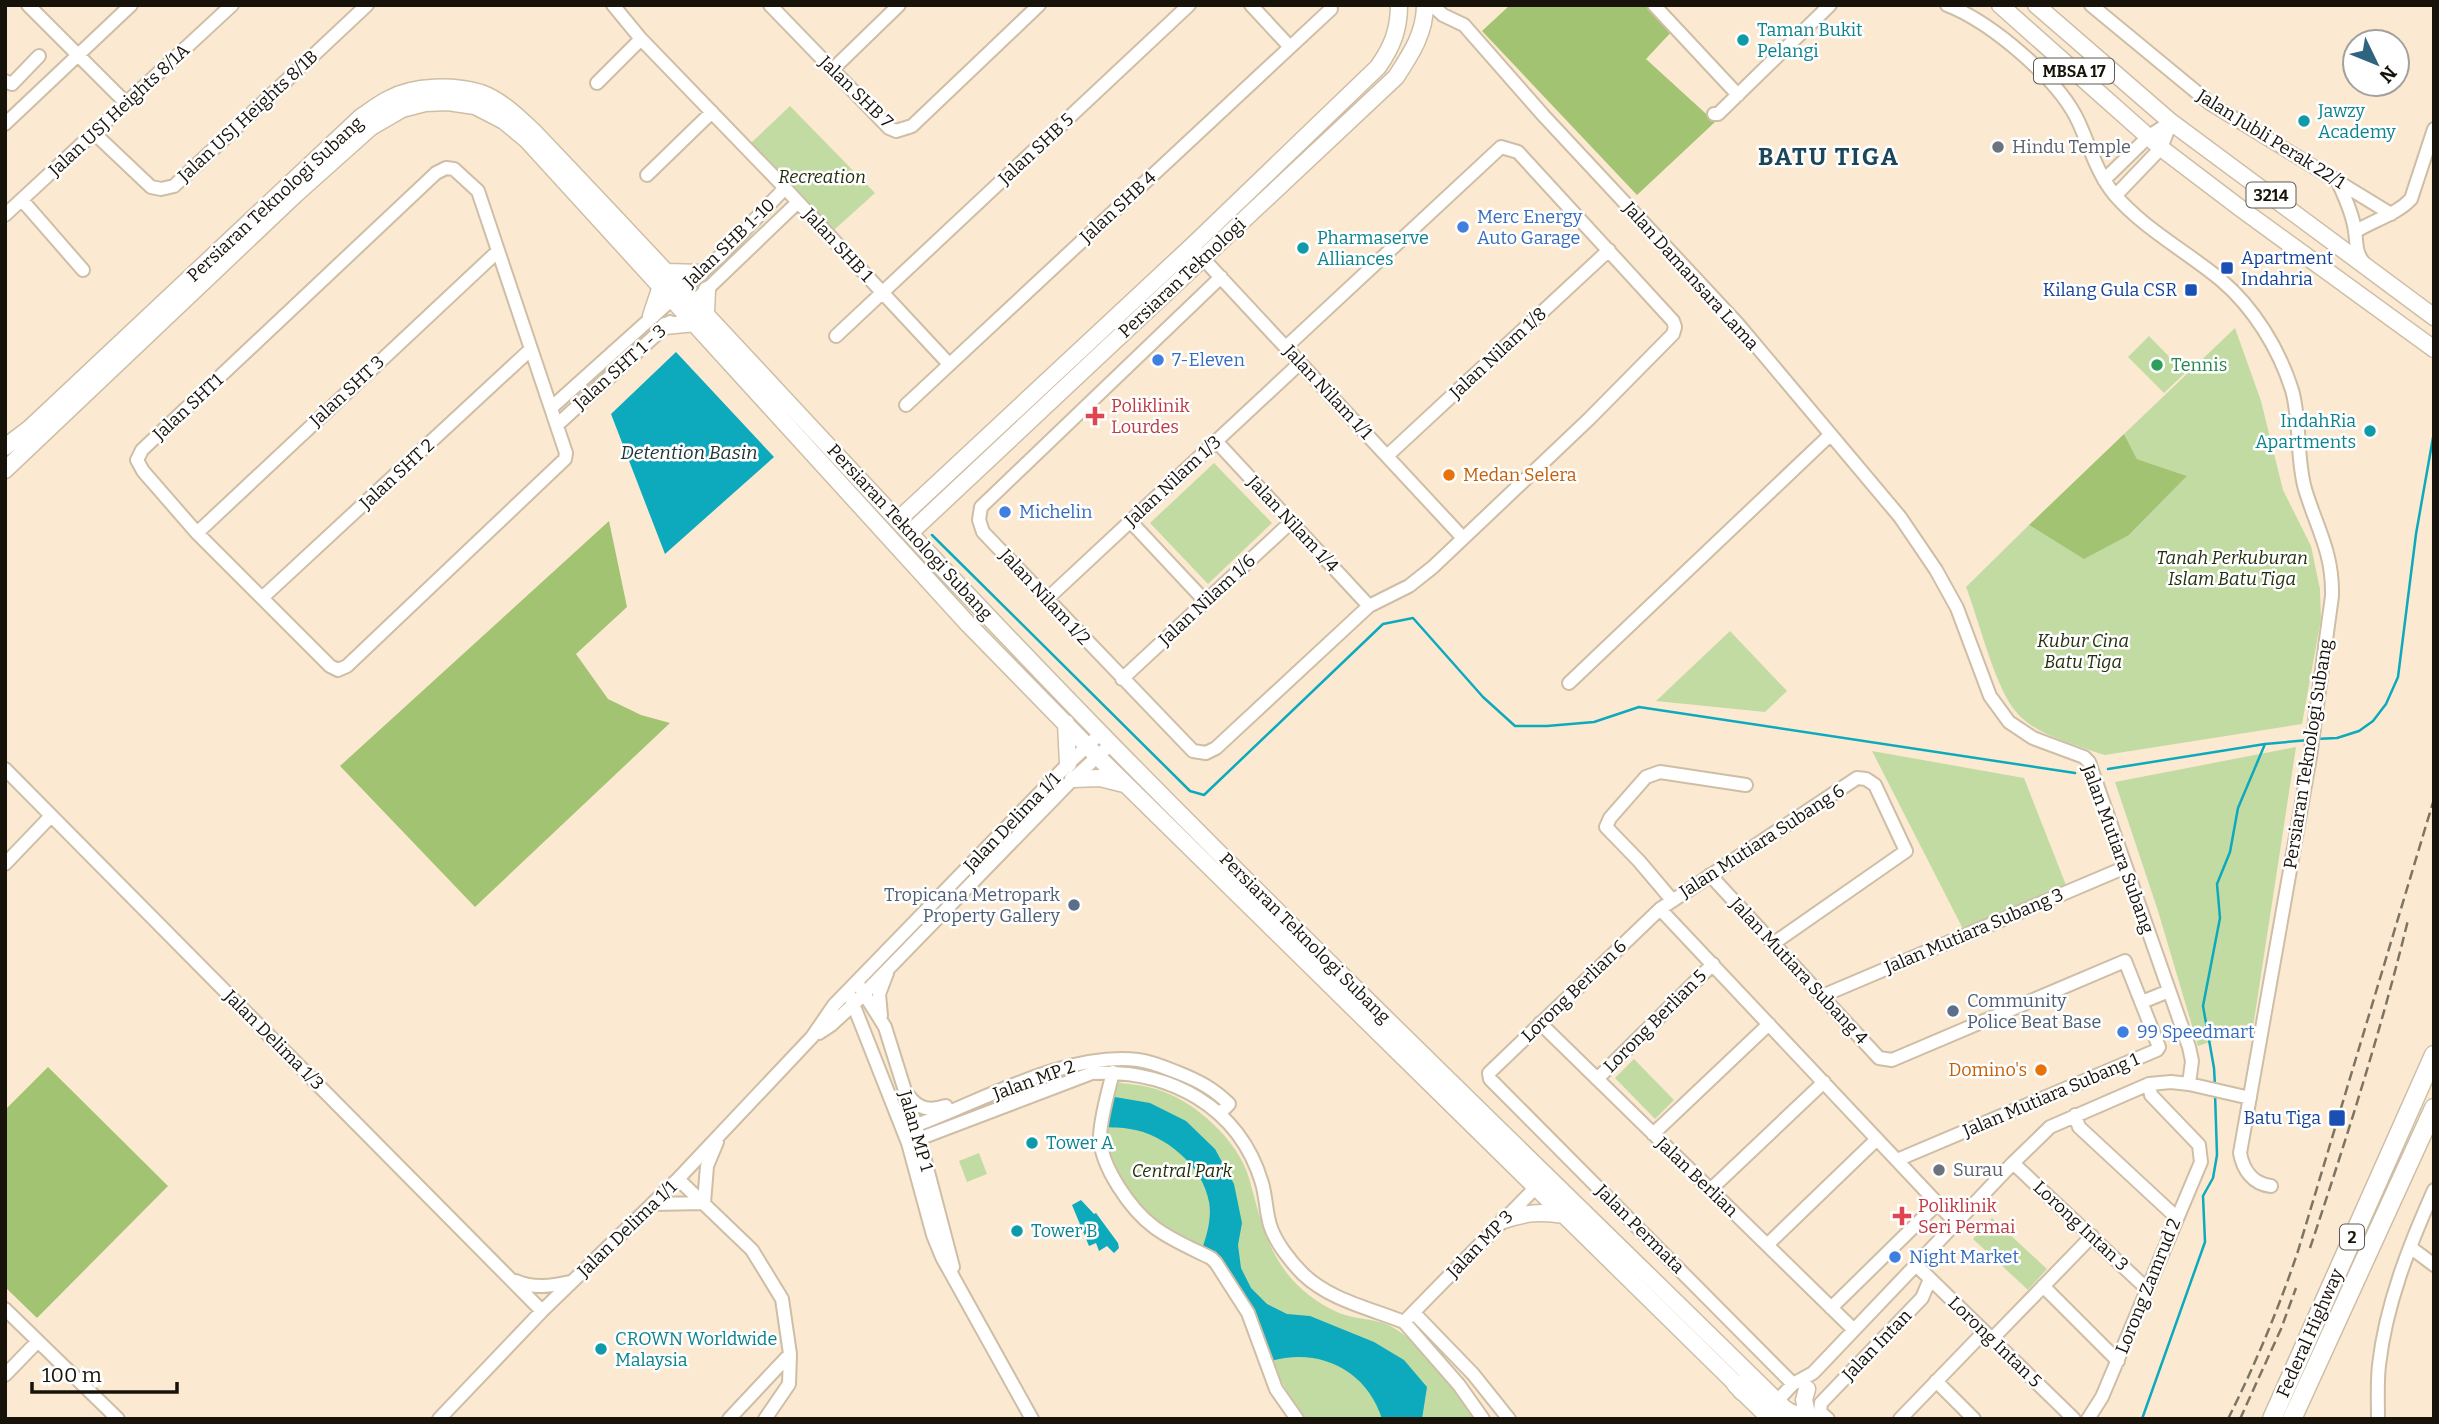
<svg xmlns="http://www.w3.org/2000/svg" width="2439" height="1424" font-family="Bitter,serif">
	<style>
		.green { fill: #c2dba3 }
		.forest { fill: #a2c371 }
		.water { fill: #0da9bd }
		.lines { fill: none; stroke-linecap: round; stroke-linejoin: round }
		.stream { stroke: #0da9bd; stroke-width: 2.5 }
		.minor-casing { stroke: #cebea6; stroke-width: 16 }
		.major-casing { stroke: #cebea6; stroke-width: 19 }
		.highway-casing { stroke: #cebea6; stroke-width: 21 }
		.minor { stroke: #fff; stroke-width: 12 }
		.major { stroke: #fff; stroke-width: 16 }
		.highway { stroke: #fff; stroke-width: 18 }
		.rail { stroke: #7e7464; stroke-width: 2.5; stroke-dasharray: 10 5; stroke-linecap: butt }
		.culture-dot { fill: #0f9aa8; stroke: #fff; stroke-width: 2.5 }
		.worship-dot { fill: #6b7280; stroke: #fff; stroke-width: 2.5 }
		.shop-dot { fill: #3f7fe0; stroke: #fff; stroke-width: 2.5 }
		.transit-dot { fill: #1a4fb4; stroke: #fff; stroke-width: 2.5 }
		.leisure-dot { fill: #2e9e5b; stroke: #fff; stroke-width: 2.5 }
		.health-dot { fill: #e0444e; stroke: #fff; stroke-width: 2.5 }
		.food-dot { fill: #e8710a; stroke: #fff; stroke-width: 2.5 }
		.service-dot { fill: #5c6f8a; stroke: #fff; stroke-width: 2.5 }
		.labels { text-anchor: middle; stroke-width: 5; stroke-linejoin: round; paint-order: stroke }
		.shield { fill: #fff; stroke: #5d5a54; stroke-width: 2 }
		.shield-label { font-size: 16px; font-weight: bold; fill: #18130a }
		.culture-label { font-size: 18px; fill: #0d838f; stroke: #fff; text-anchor: start }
		.street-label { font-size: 18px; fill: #18130a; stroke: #fff }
		.worship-label { font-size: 18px; fill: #5b616d; stroke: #fff; text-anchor: start }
		.park-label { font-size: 18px; font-style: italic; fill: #222f0c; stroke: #fff }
		.shop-label { font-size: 18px; fill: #366cbe; stroke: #fff; text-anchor: start }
		.transit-label { font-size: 18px; fill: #164399; stroke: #fff; text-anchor: end }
		.leisure-label { font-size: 18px; fill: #27864d; stroke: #fff; text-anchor: start }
		.health-label { font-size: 18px; fill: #be3a42; stroke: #fff; text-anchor: start }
		.food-label { font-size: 18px; fill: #c56008; stroke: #fff; text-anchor: start }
		.service-label { font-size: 18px; fill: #4e5e75; stroke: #fff; text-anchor: end }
		.water-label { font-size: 19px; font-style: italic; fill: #20363a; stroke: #fff }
		.district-label { font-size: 24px; font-weight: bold; letter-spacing: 2px; fill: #1a455b; stroke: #fff }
	</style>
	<rect width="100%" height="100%" fill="#fbead1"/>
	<path class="green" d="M 790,106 L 875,193 L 834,230 L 751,143 Z
		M 2235,328 L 2261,401 L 2283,490 L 2311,546 L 2320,589 L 2321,619 L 2302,724 L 2105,755 L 2095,752 C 2070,743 2035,734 2017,713 C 1995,689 1979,620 1966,587 L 2029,525 L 2084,558 L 2130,534 L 2187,476 L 2137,459 L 2124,434 Z
		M 2149,336 L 2185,373 L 2164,393 L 2128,357 Z
		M 1214,463 L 1272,523 L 1208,584 L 1150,523 Z
		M 1730,631 L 1787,691 L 1765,712 L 1656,701 Z
		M 2296,747 L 2253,1027 L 2198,1046 L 2158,911 L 2115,782 Z
		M 1872,751 L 2024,778 L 2066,885 L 1963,929 Z
		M 1634,1059 L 1674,1100 L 1655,1119 L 1615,1078 Z
		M 1114,1082 C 1128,1084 1143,1085 1156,1089 C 1194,1100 1238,1140 1249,1178 C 1261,1221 1268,1260 1304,1291 C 1314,1300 1332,1311 1345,1315 C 1358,1319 1373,1319 1386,1324 C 1419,1338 1458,1391 1478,1419 L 1305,1419 L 1296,1409 L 1271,1361 L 1256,1317 L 1202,1249 L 1162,1225 L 1140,1208 L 1118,1176 L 1107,1151 L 1103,1127 Z
		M 979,1153 L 987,1174 L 967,1182 L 959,1161 Z
		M 1992,1218 L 2047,1269 L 2028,1290 L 1973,1239 Z"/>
	<path class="forest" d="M 1510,5 L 1647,5 L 1675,28 L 1646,59 L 1715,122 L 1637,195 L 1482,31 Z
		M 2124,434 L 2137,459 L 2187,476 L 2129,535 L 2084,559 L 2029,525 Z
		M 609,521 L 627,607 L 576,654 L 608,699 L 641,715 L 670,723 L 475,907 L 340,766 Z
		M 48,1067 L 168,1186 L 37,1318 L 5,1287 L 5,1110 Z"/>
	<path class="water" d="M 676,352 L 774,457 L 665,554 L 611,414 Z
		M 1109,1096 L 1150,1103 L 1186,1121 L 1215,1149 L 1234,1184 L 1242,1223 L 1238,1245 L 1241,1268 L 1251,1288 L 1267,1304 L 1287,1314 L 1310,1316 L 1374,1342 L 1404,1360 L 1427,1387 L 1422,1419 L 1382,1419 C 1367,1370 1319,1347 1271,1361 L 1256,1317 L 1202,1249 C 1207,1235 1212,1217 1209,1202 C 1203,1166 1165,1134 1130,1129 C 1122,1127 1112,1128 1103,1127 Z
		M 1081,1200 L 1094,1214 L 1096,1213 L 1118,1243 L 1119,1248 L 1114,1253 L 1107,1246 L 1099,1251 L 1096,1243 L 1089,1246 L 1072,1205 Z"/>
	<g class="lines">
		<path class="stream" d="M 932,535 L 1190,791 L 1204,795 L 1383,624 L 1413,618 L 1483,697 L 1515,726 L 1547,726 L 1594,722 L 1639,707 L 2075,773
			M 2315,739 L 2337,738 L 2359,731 L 2373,721 L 2386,704 L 2398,677 L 2416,534 L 2434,432
			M 2108,769 L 2265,744 L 2309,740
			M 2215,1086 L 2214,1068 L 2203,1006 L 2220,918 L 2217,884 L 2230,852 L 2238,808 L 2265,744
			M 2142,1419 L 2205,1242 L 2203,1196 L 2213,1178 L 2217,1155 L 2215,1093"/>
		<g class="minor-casing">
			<path id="minor" d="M 28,5 L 126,103
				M 613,5 L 641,39 L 785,188 L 949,364
				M 770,5 L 889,128 L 896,131 L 912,126 L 1039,5
				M 1251,5 L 1290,47
				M 1432,5 L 1443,15 L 1464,25 L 1543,115 L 1737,323 L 1900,517 L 1936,570 L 1957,608 L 1990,696 L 2009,722 L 2033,738 L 2084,757 L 2089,762 L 2189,1047 L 2192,1061 L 2189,1084
				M 1654,5 L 1738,95
				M 1947,5 C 1991,22 2060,80 2079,123 C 2090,147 2097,173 2114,194 C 2144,229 2186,251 2221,280 C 2254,308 2279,349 2292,390 C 2301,422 2296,457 2305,489 C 2317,529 2333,552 2332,596 L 2310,757 L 2240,1153 C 2243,1170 2253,1184 2271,1186
				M 2091,5 L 2211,104 L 2391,214
				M 832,70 L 899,5
				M 5,81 L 12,84 L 39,56
				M 597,83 L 641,39
				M 1714,114 L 1718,114 L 1830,5
				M 5,124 L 131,5
				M 94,133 L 151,187 L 161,189 L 174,186 L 367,5
				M 446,168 L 454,169 L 478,191 L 566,453 L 565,459 L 347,666 L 338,670 L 330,666 L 197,533 L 143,471 L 137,460 L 142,450 L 436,173 Z
				M 647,175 L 712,112
				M 2104,180 L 2149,136 L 2171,122
				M 2338,182 C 2345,197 2353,215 2355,231 C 2357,244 2355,252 2364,263
				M 2116,195 L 2161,148 L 2171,122
				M 22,200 L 83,270
				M 5,215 L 232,5
				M 2355,232 C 2373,220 2396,215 2411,199 L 2434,129
				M 1197,252 L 1463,538
				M 1221,277 L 981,507 L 979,520 L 983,532 L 1193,751 L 1206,753 L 1216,748 L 1369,606 L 1409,586 L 1433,567 L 1589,419 L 1673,334 L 1675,327 L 1673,321 L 1518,152 L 1501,147 L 1286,347
				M 700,296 L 798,202
				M 836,336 L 1189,5
				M 906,405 L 1331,9
				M 551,408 L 719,257 L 785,188
				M 557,425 L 670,322
				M 1216,441 L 1369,606
				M 1387,456 L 1609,250
				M 1130,521 L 1205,601
				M 197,533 L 498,251
				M 262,598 L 531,349
				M 1047,599 L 1300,363
				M 1122,679 L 1291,522
				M 1569,683 L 1830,435
				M 5,769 L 542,1311
				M 5,864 L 51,816
				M 1710,875 L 1879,1058 L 1892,1060 L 2125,961 L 2159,1047 L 2157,1050 L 1897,1160
				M 1672,900 L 1639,861 L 1606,827 L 1610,818 L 1646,777 L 1660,772 L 1746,785
				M 1660,909 L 1956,1223
				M 1774,943 L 1906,851 L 1875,785 L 1866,779 L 1857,778 L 1660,909 L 1489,1073 L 1490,1079 L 1793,1384
				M 860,987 L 885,1027 L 916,1126 L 953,1267
				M 848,991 L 908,1143 L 933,1235 L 942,1257 L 1032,1419
				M 1822,996 L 2126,867
				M 2142,1002 L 2169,991
				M 881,1016 L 879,994 L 887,973
				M 1540,1023 L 1854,1330
				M 819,1033 L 831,1025 L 854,1004 L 1073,779 L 1111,744
				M 1113,1072 C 1108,1093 1101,1115 1100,1136 C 1100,1166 1131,1210 1154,1227 C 1171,1240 1193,1249 1211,1258 L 1216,1263 L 1248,1313 L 1276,1389 L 1297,1419
				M 1597,1079 L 1713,964
				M 908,1095 C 919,1110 930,1111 946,1106
				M 2075,1115 L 2079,1127 L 2176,1217
				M 903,1130 C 974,1106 1063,1051 1138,1060 C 1153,1062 1166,1068 1179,1073 C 1199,1081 1214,1089 1229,1104 L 1219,1114
				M 1653,1134 L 1769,1024
				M 908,1143 L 1092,1073 C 1169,1069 1239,1106 1262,1183 C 1266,1197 1266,1212 1270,1225 C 1275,1242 1291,1262 1303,1274 C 1330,1300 1369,1308 1404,1322 L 1542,1181
				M 2013,1163 L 2147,1289
				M 678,1179 L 752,1250 L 782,1299 L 790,1354 L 789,1384 L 765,1419
				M 1710,1190 L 1824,1082
				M 652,1204 L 704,1203 L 707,1166 L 717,1142
				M 1767,1245 L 1877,1139
				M 2410,1247 L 2434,1265
				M 1916,1265 L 2074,1419
				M 516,1281 C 534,1289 552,1286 570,1282
				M 2043,1286 L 2118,1361
				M 1831,1308 L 1938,1203
				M 5,1309 L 118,1419
				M 1414,1313 L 1473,1374 L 1509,1419
				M 1404,1322 L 1459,1385 L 1483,1419
				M 1992,1339 L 2092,1236
				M 5,1375 L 38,1341
				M 1936,1381 L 1974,1419
				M 1777,1401 L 1793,1384 L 1813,1373 L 2013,1163 L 2050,1127 L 2149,1084 L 2171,1082 L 2189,1084 L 2250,1098
				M 439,1419 L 542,1311 L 678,1179 L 812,1037 L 834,1005 L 1068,764 L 1101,733
				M 729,1419 L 790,1354
				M 1828,1419 L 1820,1412 L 1821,1403 L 1922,1298 L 1930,1279
				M 1900,1419 L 1984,1332
				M 2088,1419 L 2102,1397 L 2201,1162 L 2199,1145 L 2151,1095 L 2149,1084
				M 2378,1419 C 2378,1401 2377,1382 2379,1365 C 2386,1304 2409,1246 2434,1190"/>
		</g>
		<g class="major-casing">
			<path id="major" d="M 2000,5 L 2161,148 L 2240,208 L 2434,349
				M 2036,5 L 2171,122 L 2434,317
				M 668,272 L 700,273
				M 706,313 L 707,290
				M 651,316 L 661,286
				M 665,326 L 695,323
				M 5,447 L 30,428 L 361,117 C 370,111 379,104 389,99 C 414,85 454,85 481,93 C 501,100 519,118 534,132 C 729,336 917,546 1114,747 C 1335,972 1562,1190 1787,1411 L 1809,1419
				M 5,470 L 296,194 L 371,127 L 402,109 L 425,103 L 448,102 L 475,106 L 504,121 L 527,140 L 968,624 L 1097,756 L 1736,1384 L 1742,1392
				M 898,520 L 1192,246 L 1378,67 C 1392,47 1399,30 1399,5
				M 910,533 L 1396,77 C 1411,54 1425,33 1425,5
				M 1066,723 L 1068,764
				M 1073,779 L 1100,778 L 1124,784
				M 1504,1220 C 1525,1213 1541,1211 1563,1215
				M 1807,1389 L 1804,1400 L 1808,1418"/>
		</g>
		<g class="highway-casing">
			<path id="highway" d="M 1736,1384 L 1772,1419
				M 1787,1411 L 1795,1419
				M 2272,1419 L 2434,1055
				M 2292,1419 L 2434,1108"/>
		</g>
		<use href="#minor" class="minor"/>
		<use href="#major" class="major"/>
		<use href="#highway" class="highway"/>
		<path class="rail" d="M 2310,1248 C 2346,1140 2381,1031 2408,920
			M 2228,1419 C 2255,1365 2279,1308 2298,1251 L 2434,799
			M 2240,1419 L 2281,1329 L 2296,1288"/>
	</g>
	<g class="culture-dot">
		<circle cx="1743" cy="40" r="7"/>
		<circle cx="2304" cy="121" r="7"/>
		<circle cx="1303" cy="248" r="7"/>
		<circle cx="2370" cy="431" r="7"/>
		<circle cx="1032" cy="1143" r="7"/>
		<circle cx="1017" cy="1231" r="7"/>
		<circle cx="601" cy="1349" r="7"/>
	</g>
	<g class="worship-dot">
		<circle cx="1998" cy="147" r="7"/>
		<circle cx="1939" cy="1170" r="7"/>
	</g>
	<g class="shop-dot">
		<circle cx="1463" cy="227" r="7"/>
		<circle cx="1158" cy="360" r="7"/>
		<circle cx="1005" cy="512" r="7"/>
		<circle cx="2123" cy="1032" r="7"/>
		<circle cx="1895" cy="1257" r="7"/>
	</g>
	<g class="transit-dot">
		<rect x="2220" y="261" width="14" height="14" rx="3.5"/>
		<rect x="2184" y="283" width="14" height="14" rx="3.5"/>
		<rect x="2328" y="1109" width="18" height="18" rx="3.5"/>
	</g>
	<circle class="leisure-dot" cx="2157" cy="365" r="7"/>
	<g class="health-dot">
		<path d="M1091.5 405.5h7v7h7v7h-7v7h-7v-7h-7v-7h7z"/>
		<path d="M1898.5 1205.5h7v7h7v7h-7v7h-7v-7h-7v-7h7z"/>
	</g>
	<g class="food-dot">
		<circle cx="1449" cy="475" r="7"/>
		<circle cx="2041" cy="1070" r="7"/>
	</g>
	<g class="service-dot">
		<circle cx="1074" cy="905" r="7"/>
		<circle cx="1953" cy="1011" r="7"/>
	</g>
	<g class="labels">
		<g class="shield">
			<rect x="2034" y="58.5" width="80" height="25" rx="5"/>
			<rect x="2246.5" y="182.5" width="49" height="25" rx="5"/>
			<rect x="2340" y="1224.5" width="24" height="25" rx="5"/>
		</g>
		<g class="shield-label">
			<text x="2074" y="77">MBSA 17</text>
			<text x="2271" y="201">3214</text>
			<text x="2352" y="1243">2</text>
		</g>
		<g class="culture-label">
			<text x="1757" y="36">Taman Bukit<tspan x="1757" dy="21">Pelangi</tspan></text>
			<text x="2318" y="117">Jawzy<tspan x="2318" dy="21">Academy</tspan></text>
			<text x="1317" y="244">Pharmaserve<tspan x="1317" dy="21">Alliances</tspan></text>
			<text x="2356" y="427" text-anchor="end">IndahRia<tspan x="2356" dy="21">Apartments</tspan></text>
			<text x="1046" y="1149">Tower A</text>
			<text x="1031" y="1237">Tower B</text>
			<text x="615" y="1345">CROWN Worldwide<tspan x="615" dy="21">Malaysia</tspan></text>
		</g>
		<g class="street-label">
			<text transform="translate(856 92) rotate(44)" y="6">Jalan SHB 7</text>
			<text transform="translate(119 110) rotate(-43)" y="6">Jalan USJ Heights 8/1A</text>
			<text transform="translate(248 116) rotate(-43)" y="6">Jalan USJ Heights 8/1B</text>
			<text transform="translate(2271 139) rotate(32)" y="6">Jalan Jubli Perak 22/1</text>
			<text transform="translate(1036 149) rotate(-43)" y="6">Jalan SHB 5</text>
			<text transform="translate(275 199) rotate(-43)" y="6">Persiaran Teknologi Subang</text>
			<text transform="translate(1118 207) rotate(-43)" y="6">Jalan SHB 4</text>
			<text transform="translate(729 243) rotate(-44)" y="6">Jalan SHB 1-10</text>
			<text transform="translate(838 245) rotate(47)" y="6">Jalan SHB 1</text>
			<text transform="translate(1691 276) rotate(48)" y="6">Jalan Damansara Lama</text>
			<text transform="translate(1182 278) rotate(-43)" y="6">Persiaran Teknologi</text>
			<text transform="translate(1498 353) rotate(-43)" y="6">Jalan Nilam 1/8</text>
			<text transform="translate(620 367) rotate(-42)" y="6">Jalan SHT 1 - 3</text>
			<text transform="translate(347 391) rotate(-43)" y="6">Jalan SHT 3</text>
			<text transform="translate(1328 392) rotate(47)" y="6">Jalan Nilam 1/1</text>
			<text transform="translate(188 407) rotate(-43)" y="6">Jalan SHT1</text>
			<text transform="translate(397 474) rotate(-43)" y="6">Jalan SHT 2</text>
			<text transform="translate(1173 481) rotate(-43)" y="6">Jalan Nilam 1/3</text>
			<text transform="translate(1293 524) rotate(47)" y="6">Jalan Nilam 1/4</text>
			<text transform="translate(910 532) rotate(47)" y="6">Persiaran Teknologi Subang</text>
			<text transform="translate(1045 597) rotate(47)" y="6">Jalan Nilam 1/2</text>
			<text transform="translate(1207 600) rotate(-43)" y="6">Jalan Nilam 1/6</text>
			<text transform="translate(2308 754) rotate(-81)" y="6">Persiaran Teknologi Subang</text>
			<text transform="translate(1012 822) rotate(-46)" y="6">Jalan Delima 1/1</text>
			<text transform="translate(1762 841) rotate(-33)" y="6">Jalan Mutiara Subang 6</text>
			<text transform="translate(2118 849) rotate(70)" y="6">Jalan Mutiara Subang</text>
			<text transform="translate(1974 931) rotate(-23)" y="6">Jalan Mutiara Subang 3</text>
			<text transform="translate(1305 938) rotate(45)" y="6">Persiaran Teknologi Subang</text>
			<text transform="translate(1799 971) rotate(47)" y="6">Jalan Mutiara Subang 4</text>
			<text transform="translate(1574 991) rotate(-44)" y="6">Lorong Berlian 6</text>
			<text transform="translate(1655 1021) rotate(-45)" y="6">Lorong Berlian 5</text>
			<text transform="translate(274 1040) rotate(45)" y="6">Jalan Delima 1/3</text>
			<text transform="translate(1034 1080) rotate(-20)" y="6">Jalan MP 2</text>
			<text transform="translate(2051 1095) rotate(-23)" y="6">Jalan Mutiara Subang 1</text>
			<text transform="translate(916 1131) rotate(74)" y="6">Jalan MP 1</text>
			<text transform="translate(1697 1177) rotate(44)" y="6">Jalan Berlian</text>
			<text transform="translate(2081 1226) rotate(43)" y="6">Lorong Intan 3</text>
			<text transform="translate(627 1229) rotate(-44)" y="6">Jalan Delima 1/1</text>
			<text transform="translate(1640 1229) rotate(45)" y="6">Jalan Permata</text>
			<text transform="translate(1480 1244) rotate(-46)" y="6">Jalan MP 3</text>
			<text transform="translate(2148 1286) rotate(-68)" y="6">Lorong Zamrud 2</text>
			<text transform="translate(2310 1333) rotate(-66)" y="6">Federal Highway</text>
			<text transform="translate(1995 1342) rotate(44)" y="6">Lorong Intan 5</text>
			<text transform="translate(1877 1345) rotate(-46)" y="6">Jalan Intan</text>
		</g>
		<g class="worship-label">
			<text x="2012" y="153">Hindu Temple</text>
			<text x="1953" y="1176">Surau</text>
		</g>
		<g class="park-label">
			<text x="822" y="183">Recreation</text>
			<text x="2232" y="564">Tanah Perkuburan<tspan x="2232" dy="21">Islam Batu Tiga</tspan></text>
			<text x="2083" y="647">Kubur Cina<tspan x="2083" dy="21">Batu Tiga</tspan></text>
			<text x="1182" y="1177">Central Park</text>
		</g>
		<g class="shop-label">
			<text x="1477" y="223">Merc Energy<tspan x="1477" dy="21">Auto Garage</tspan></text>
			<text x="1172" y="366">7-Eleven</text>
			<text x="1019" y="518">Michelin</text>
			<text x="2137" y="1038">99 Speedmart</text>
			<text x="1909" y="1263">Night Market</text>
		</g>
		<g class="transit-label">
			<text x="2241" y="264" text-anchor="start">Apartment<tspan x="2241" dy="21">Indahria</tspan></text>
			<text x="2177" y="296">Kilang Gula CSR</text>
			<text x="2321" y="1124">Batu Tiga</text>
		</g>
		<g class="leisure-label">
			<text x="2171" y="371">Tennis</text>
		</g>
		<g class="health-label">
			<text x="1111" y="412">Poliklinik<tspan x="1111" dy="21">Lourdes</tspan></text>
			<text x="1918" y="1212">Poliklinik<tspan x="1918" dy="21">Seri Permai</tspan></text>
		</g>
		<g class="food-label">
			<text x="1463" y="481">Medan Selera</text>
			<text x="2027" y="1076" text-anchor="end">Domino's</text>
		</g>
		<g class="service-label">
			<text x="1060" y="901">Tropicana Metropark<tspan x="1060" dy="21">Property Gallery</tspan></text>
			<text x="1967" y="1007" text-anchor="start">Community<tspan x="1967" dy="21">Police Beat Base</tspan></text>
		</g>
		<g class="water-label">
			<text x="689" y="459">Detention Basin</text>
		</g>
		<g class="district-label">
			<text x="1829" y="165">BATU TIGA</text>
		</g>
	</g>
	<rect width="2439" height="1424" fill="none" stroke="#18130a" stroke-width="14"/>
	<g transform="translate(2376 63) rotate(133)"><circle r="33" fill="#ffffff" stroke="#a3a19d" stroke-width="2"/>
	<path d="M0-5L12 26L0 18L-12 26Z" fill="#2f6480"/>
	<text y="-10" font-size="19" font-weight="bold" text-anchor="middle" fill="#18130a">N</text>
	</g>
	<path d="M32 1382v10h145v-10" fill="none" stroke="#18130a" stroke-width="3.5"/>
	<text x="42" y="1382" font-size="21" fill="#18130a" stroke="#ffffff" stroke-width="5" paint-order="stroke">100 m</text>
</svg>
